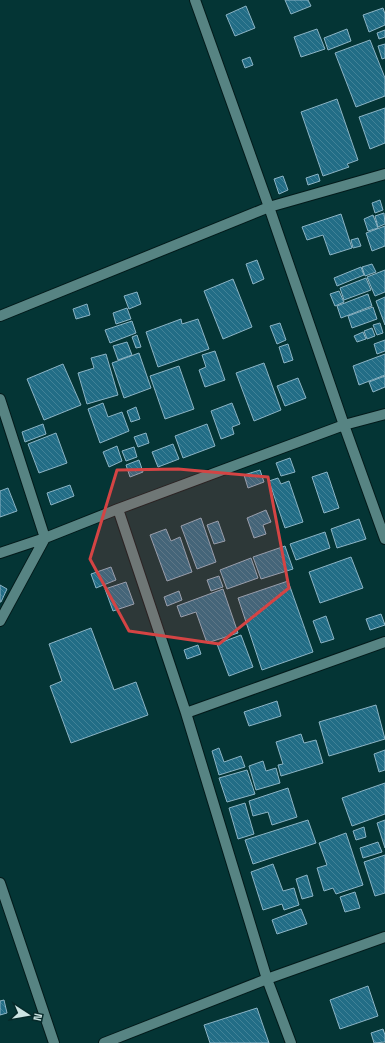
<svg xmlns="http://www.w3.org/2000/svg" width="385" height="1043" font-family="'Space Grotesk',sans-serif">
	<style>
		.building { fill: url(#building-back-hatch); stroke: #8cb4c5 }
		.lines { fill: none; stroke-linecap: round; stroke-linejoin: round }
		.minor-casing { stroke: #031a1a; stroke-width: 12 }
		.minor { stroke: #578483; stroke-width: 10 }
		.marked { fill: #d44444; fill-opacity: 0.2; stroke: #d44444; stroke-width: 3; stroke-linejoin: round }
	</style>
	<defs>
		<pattern id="building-back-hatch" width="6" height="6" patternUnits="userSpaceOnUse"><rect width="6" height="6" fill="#226d86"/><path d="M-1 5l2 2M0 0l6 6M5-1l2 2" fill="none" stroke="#418297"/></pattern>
	</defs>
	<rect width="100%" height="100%" fill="#043535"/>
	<path class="building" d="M 285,0 L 308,0 L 311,6 L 291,14 Z
		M 246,6 L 255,28 L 235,36 L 226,15 Z
		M 383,8 L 385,14 L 385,25 L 369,32 L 363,15 Z
		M 317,29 L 325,49 L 301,57 L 294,37 Z
		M 347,29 L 351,41 L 328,50 L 324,38 Z
		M 385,30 L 385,37 L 379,39 L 377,33 Z
		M 370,40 L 385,78 L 385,96 L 356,107 L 335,53 Z
		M 385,44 L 385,58 L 382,59 L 378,46 Z
		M 250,57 L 253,65 L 245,68 L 242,60 Z
		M 337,99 L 358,160 L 347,164 L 349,167 L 323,176 L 301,112 Z
		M 385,108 L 385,143 L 370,149 L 359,117 Z
		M 318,174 L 320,181 L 308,185 L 306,178 Z
		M 283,176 L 288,190 L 279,194 L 274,179 Z
		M 380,200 L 383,210 L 375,213 L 372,203 Z
		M 384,213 L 385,224 L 378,227 L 375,216 Z
		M 341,214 L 352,248 L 330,255 L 323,235 L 307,240 L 302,227 Z
		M 373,215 L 378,228 L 368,231 L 364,219 Z
		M 385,226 L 385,246 L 372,251 L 366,233 Z
		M 358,238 L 361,246 L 353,248 L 351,240 Z
		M 257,260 L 264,279 L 253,284 L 246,264 Z
		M 372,264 L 376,272 L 365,276 L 362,267 Z
		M 361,267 L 364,275 L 337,286 L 334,278 Z
		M 385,270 L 385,292 L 375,296 L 367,277 Z
		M 366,278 L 371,290 L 344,300 L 340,288 Z
		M 233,279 L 252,327 L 223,339 L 204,291 Z
		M 339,291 L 344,302 L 335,306 L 330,294 Z
		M 137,292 L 141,304 L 129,309 L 124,296 Z
		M 368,294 L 372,306 L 341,318 L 337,306 Z
		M 385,297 L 385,325 L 376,301 Z
		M 87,304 L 90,315 L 76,319 L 73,309 Z
		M 373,307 L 377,319 L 352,328 L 348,316 Z
		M 127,308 L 131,319 L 116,324 L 113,313 Z
		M 181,319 L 182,324 L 198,319 L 209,349 L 158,367 L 146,332 Z
		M 132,321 L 136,333 L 110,343 L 105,330 Z
		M 280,323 L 286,340 L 277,344 L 270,326 Z
		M 380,323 L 383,333 L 377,335 L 373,325 Z
		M 372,328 L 375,336 L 367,339 L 364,331 Z
		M 363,332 L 366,339 L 357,342 L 354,336 Z
		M 137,335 L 141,347 L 136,348 L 132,337 Z
		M 385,340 L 385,351 L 377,354 L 374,344 Z
		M 127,342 L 132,355 L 118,360 L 113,346 Z
		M 288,344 L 293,360 L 284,363 L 279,347 Z
		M 215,351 L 225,380 L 205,387 L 199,370 L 206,367 L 202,355 Z
		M 139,353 L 151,388 L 124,398 L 112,363 Z
		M 106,354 L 118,395 L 87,404 L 78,373 L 94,368 L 91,358 Z
		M 385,354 L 385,375 L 359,385 L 353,366 Z
		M 264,363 L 281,410 L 254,421 L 236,373 Z
		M 63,364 L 81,405 L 44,420 L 27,379 Z
		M 179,366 L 194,409 L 165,419 L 150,376 Z
		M 385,376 L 385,387 L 373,392 L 369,382 Z
		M 298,378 L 306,398 L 285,406 L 277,386 Z
		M 103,403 L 108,417 L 122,412 L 129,431 L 100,443 L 88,409 Z
		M 232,403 L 240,424 L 232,427 L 234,434 L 221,439 L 211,411 Z
		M 136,407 L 140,419 L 131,422 L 127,411 Z
		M 43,424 L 46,434 L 25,442 L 22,432 Z
		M 207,424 L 215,446 L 183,458 L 175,436 Z
		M 56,433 L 67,463 L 39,473 L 28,444 Z
		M 146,433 L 149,443 L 138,447 L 134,437 Z
		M 173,444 L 179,459 L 158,467 L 152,452 Z
		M 117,446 L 122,461 L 109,467 L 103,452 Z
		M 134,447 L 137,457 L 126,461 L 122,451 Z
		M 290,458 L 295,472 L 281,476 L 276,463 Z
		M 139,460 L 143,472 L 130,477 L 126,465 Z
		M 260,470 L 264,482 L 248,488 L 244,475 Z
		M 327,472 L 339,508 L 324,513 L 312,477 Z
		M 278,478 L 281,484 L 289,481 L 303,522 L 285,528 L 269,481 Z
		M 70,485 L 74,496 L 51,505 L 47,493 Z
		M 8,488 L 17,511 L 0,517 L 0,491 Z
		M 266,510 L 271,522 L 263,525 L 266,534 L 254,538 L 247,518 Z
		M 201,518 L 216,562 L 197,569 L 181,526 Z
		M 359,519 L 366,539 L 337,548 L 331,529 Z
		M 218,521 L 225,541 L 214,544 L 207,525 Z
		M 166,529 L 171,541 L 180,537 L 192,572 L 167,581 L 150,535 Z
		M 325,532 L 330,548 L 296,560 L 290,544 Z
		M 285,546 L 293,569 L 261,579 L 253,557 Z
		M 351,557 L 363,588 L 320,603 L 309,572 Z
		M 251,558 L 258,578 L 227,589 L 220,570 Z
		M 111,567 L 116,580 L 96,588 L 91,574 Z
		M 219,576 L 223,587 L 211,591 L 207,580 Z
		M 288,581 L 313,652 L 262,670 L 238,598 Z
		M 126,582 L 134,604 L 113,611 L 105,589 Z
		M 0,585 L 7,589 L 1,602 L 0,602 Z
		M 223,589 L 238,633 L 207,643 L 196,612 L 181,617 L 177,606 Z
		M 179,591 L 182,600 L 167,606 L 164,597 Z
		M 381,614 L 385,625 L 370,630 L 366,619 Z
		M 326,616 L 334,639 L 321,643 L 313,621 Z
		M 91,628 L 114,690 L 136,682 L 148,715 L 71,743 L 50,686 L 62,681 L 49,644 Z
		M 241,635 L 253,667 L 229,676 L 217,644 Z
		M 198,645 L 201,654 L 187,659 L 184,650 Z
		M 277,701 L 281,716 L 249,726 L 244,712 Z
		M 376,705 L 385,739 L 329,756 L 319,722 Z
		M 301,734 L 304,743 L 316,740 L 323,763 L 281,776 L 278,765 L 283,764 L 276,742 Z
		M 219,748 L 224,762 L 241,756 L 245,767 L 219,775 L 212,751 Z
		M 385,750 L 385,770 L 379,772 L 374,754 Z
		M 263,761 L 266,771 L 276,768 L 280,783 L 256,790 L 249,766 Z
		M 247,770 L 255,794 L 227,802 L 219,778 Z
		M 385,783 L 385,814 L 352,826 L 342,798 Z
		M 288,788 L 297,817 L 272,825 L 268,812 L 253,816 L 249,801 Z
		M 245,803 L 254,834 L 238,839 L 229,808 Z
		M 308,820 L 316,843 L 253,864 L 245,840 Z
		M 385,820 L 385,848 L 377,823 Z
		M 364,827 L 366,837 L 356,840 L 353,831 Z
		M 346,833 L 363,885 L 336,894 L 333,888 L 324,891 L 317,868 L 327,865 L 319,843 Z
		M 378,842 L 382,852 L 363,858 L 360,848 Z
		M 385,855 L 385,893 L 375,896 L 364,862 Z
		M 273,864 L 283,891 L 294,888 L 299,905 L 284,910 L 282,904 L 263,910 L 251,872 Z
		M 307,875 L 313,896 L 302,899 L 296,879 Z
		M 355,892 L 360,908 L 345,912 L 340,897 Z
		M 301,909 L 307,924 L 277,934 L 272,920 Z
		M 368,986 L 378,1016 L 340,1029 L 330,1000 Z
		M 4,1000 L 7,1013 L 0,1015 L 0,1001 Z
		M 257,1008 L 269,1043 L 210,1043 L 204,1025 Z
		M 383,1029 L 385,1035 L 385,1042 L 374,1043 L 371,1033 Z"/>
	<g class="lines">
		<g class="minor-casing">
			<path id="minor" d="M 195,0 L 269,207 L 344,425 L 385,539
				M 0,316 L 269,207 L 385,174
				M 0,399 L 45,538 L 0,621
				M 118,509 L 186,713 L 267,979 L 291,1043
				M 0,553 L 45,538 L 118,509 L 344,425 L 385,414
				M 186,713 L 385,642
				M 0,883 L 54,1043
				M 104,1043 L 267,979 L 385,937"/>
		</g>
		<use href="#minor" class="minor"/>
	</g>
	<path class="marked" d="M 178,469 L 268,477 L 289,588 L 219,644 L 129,631 L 90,559 L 117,470 Z"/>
	<g transform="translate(28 1015) rotate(102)" stroke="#062a2a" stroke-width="3" paint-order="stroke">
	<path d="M0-3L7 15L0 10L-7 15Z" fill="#cce4e3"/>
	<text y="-6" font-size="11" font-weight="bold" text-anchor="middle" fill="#cce4e3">N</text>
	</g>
</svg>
